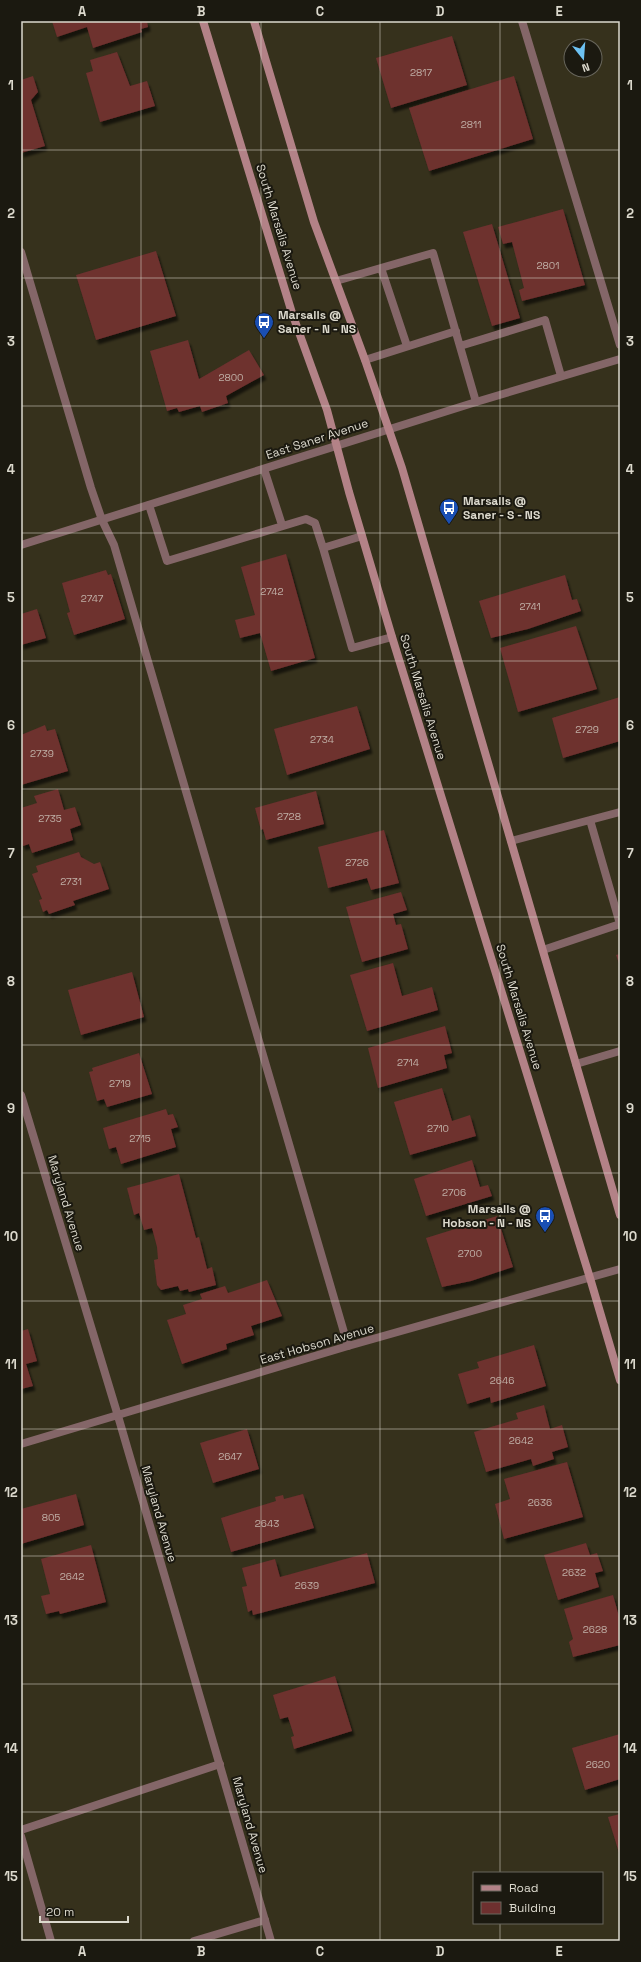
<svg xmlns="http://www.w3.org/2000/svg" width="641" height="1962" font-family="'Space Grotesk',sans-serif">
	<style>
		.building { fill: #6e302f; filter: url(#shadow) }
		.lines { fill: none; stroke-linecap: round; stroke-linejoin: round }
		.service { stroke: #846668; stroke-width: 8 }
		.minor { stroke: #846668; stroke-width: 8 }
		.tertiary { stroke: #846668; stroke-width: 8 }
		.secondary { stroke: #b38287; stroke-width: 8 }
		.grid { fill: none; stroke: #dcd9cd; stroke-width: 1; stroke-opacity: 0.55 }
		.labels { text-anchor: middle; stroke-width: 4; stroke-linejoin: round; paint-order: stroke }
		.number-label { font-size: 10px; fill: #c0afa6 }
		.street-label { font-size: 12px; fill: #dcd9cd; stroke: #1b1910 }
		.poi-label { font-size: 12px; font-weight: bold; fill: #dcd9cd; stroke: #1b1910; text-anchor: start }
		.neatline { fill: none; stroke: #dcd9cd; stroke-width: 1.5 }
		.grid-label { font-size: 13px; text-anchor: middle; font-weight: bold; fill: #dcd9cd }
	</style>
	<defs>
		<filter id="shadow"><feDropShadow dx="2.5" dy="4.5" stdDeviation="1" flood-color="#0009"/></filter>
	</defs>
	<rect width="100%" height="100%" fill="#36311c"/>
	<path class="building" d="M 52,21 L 147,21 L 148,27 L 141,29 L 142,32 L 93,48 L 87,27 L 57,37 Z
		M 452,36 L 467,85 L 391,108 L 376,58 Z
		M 117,52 L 130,86 L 147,81 L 155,106 L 100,122 L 86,73 L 93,71 L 90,60 Z
		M 33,76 L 38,92 L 31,100 L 45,146 L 21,153 L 21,80 Z
		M 514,76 L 533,139 L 429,171 L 409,108 Z
		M 563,209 L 585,285 L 522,301 L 519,290 L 524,288 L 512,242 L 503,244 L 498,227 Z
		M 492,224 L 520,318 L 492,326 L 463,232 Z
		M 156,251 L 176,316 L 96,340 L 76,275 Z
		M 188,340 L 199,379 L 249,350 L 264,375 L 226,396 L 228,403 L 202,412 L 200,406 L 179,412 L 177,408 L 167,411 L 150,351 Z
		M 286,554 L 315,658 L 271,671 L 260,633 L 240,638 L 235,620 L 255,615 L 241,567 Z
		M 106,570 L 108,575 L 111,574 L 125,619 L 74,635 L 67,613 L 70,612 L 62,583 Z
		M 565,575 L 572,600 L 577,599 L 581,611 L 528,629 L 491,638 L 479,601 Z
		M 37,609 L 46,638 L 21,645 L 21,614 Z
		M 576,626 L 597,689 L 518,712 L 500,648 Z
		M 620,697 L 620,741 L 563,758 L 552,718 Z
		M 357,706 L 370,749 L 287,775 L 274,729 Z
		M 45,725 L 47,731 L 55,729 L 68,771 L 21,785 L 21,735 Z
		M 58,789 L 64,810 L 75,807 L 81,825 L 70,829 L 73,840 L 32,853 L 29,844 L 23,846 L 21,841 L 21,808 L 37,803 L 34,796 Z
		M 316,791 L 324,824 L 266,840 L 263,829 L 261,830 L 255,808 Z
		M 384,830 L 399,883 L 371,890 L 367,878 L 328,888 L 318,847 Z
		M 79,852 L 81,857 L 94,864 L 100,862 L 109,889 L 73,901 L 75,905 L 49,914 L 47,910 L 43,912 L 39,900 L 42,899 L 32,874 L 38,872 L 36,866 Z
		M 401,892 L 407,910 L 393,914 L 396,925 L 401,924 L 408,949 L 362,962 L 346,907 Z
		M 620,954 L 620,966 L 616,955 Z
		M 393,963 L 402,996 L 432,987 L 438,1010 L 367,1031 L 350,975 Z
		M 132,972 L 144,1017 L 81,1035 L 68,990 Z
		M 445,1026 L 452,1053 L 444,1055 L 447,1068 L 378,1088 L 368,1048 Z
		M 139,1053 L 152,1094 L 107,1107 L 104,1099 L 97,1101 L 89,1072 L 93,1071 L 92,1068 Z
		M 442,1088 L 452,1121 L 470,1115 L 476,1136 L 410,1155 L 394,1102 Z
		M 166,1109 L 168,1115 L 173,1114 L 178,1127 L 171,1129 L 176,1147 L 121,1164 L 116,1147 L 109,1149 L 103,1128 Z
		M 472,1160 L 480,1187 L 488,1185 L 492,1196 L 426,1216 L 414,1179 Z
		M 179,1174 L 196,1238 L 199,1237 L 207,1269 L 212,1267 L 216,1285 L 189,1292 L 188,1289 L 180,1291 L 178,1286 L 161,1290 L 157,1285 L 154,1260 L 158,1259 L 157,1247 L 152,1228 L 144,1230 L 139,1213 L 134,1215 L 127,1188 Z
		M 497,1216 L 513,1267 L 471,1281 L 442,1287 L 426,1238 Z
		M 267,1280 L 282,1316 L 251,1326 L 254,1335 L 226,1344 L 227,1349 L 182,1364 L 167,1320 L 186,1314 L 183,1305 L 202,1299 L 200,1294 L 225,1286 L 228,1293 Z
		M 28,1329 L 37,1361 L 26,1364 L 33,1386 L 21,1389 L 21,1331 Z
		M 534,1345 L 546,1386 L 491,1403 L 490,1397 L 467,1404 L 458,1374 L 479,1368 L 477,1362 Z
		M 544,1405 L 550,1429 L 562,1425 L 568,1447 L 552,1452 L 554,1459 L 533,1466 L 531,1459 L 486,1472 L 474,1432 L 518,1419 L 516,1413 Z
		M 247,1429 L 259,1469 L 213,1483 L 200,1443 Z
		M 567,1462 L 583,1517 L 504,1539 L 495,1504 L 510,1499 L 504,1479 Z
		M 76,1494 L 84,1525 L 21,1544 L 21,1509 Z
		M 303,1494 L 314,1528 L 231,1552 L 221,1518 L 276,1501 L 275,1497 L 283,1495 L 284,1499 Z
		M 586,1543 L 590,1555 L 597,1553 L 603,1571 L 595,1573 L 599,1587 L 558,1600 L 544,1555 Z
		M 91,1545 L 106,1602 L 60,1614 L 59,1611 L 46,1614 L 41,1596 L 50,1594 L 41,1559 Z
		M 367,1553 L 375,1583 L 253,1615 L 252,1610 L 248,1612 L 242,1587 L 247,1586 L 242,1568 L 275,1559 L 280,1577 Z
		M 613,1595 L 620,1620 L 620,1645 L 573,1657 L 569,1642 L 573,1639 L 564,1609 Z
		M 335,1676 L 352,1731 L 294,1749 L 291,1737 L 294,1736 L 288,1717 L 280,1719 L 273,1695 Z
		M 620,1734 L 620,1779 L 585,1790 L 572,1748 Z
		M 620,1814 L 620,1856 L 608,1817 Z"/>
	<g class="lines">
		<path class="service" d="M 522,21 L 620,345
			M 21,252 L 91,488 L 102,520 L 114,545 L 348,1346
			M 381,268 L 407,346
			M 336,281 L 433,253 L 476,402
			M 460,346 L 545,320 L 561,376
			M 365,360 L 456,331
			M 264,469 L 282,525
			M 149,505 L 167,561 L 306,519 L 315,523 L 323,548
			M 362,536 L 323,548 L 352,648 L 392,637
			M 511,841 L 620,812
			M 543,950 L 620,924 L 590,820
			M 576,1064 L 620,1051
			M 21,1830 L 220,1764
			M 21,1836 L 51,1941
			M 194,1941 L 265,1920"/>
		<path class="minor" d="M 21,1095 L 118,1416 L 271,1941
			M 21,1444 L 348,1346 L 620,1269"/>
		<path class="tertiary" d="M 21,545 L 476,402 L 620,359"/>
		<path class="secondary" d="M 203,21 L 292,313 L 327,410 L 349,492 L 392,637 L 590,1278 L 620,1380
			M 254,21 L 314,222 L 365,360 L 402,468 L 620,1215"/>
	</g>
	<path class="grid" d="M 141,21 L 141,1941M 261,21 L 261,1941M 380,21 L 380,1941M 500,21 L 500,1873M 21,150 L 620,150M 21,278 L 620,278M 21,406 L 620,406M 21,533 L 620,533M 21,661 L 620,661M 21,789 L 620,789M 21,917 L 620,917M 21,1045 L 620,1045M 21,1173 L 620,1173M 21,1301 L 620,1301M 21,1429 L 620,1429M 21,1556 L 620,1556M 21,1684 L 620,1684M 21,1812 L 620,1812M 500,1923 L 500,1941"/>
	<defs>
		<g id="bus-pin" transform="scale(1)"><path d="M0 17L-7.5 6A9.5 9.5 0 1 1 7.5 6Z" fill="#1a4fb4" stroke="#1b1910"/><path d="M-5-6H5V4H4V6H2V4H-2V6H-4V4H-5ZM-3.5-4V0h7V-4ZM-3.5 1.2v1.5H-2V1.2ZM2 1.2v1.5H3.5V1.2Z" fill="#fff"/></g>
	</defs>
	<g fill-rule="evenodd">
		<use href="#bus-pin" x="264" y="322"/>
		<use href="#bus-pin" x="449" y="508"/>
		<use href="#bus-pin" x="545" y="1216"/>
	</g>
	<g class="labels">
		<g class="number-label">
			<text x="421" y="76">2817</text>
			<text x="471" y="128">2811</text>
			<text x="548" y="269">2801</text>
			<text x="231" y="381">2800</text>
			<text x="272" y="595">2742</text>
			<text x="92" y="602">2747</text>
			<text x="530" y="610">2741</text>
			<text x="587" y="733">2729</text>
			<text x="322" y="743">2734</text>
			<text x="42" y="757">2739</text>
			<text x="289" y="820">2728</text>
			<text x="50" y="822">2735</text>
			<text x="357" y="866">2726</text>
			<text x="71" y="885">2731</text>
			<text x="408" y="1066">2714</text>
			<text x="120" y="1087">2719</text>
			<text x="438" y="1132">2710</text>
			<text x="140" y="1142">2715</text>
			<text x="454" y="1196">2706</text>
			<text x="470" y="1257">2700</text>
			<text x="502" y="1384">2646</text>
			<text x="521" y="1444">2642</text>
			<text x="230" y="1460">2647</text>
			<text x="540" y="1506">2636</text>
			<text x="51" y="1521">805</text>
			<text x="267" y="1527">2643</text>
			<text x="574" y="1576">2632</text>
			<text x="72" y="1580">2642</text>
			<text x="307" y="1589">2639</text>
			<text x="595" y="1633">2628</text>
			<text x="598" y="1768">2620</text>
		</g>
		<g class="street-label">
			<text transform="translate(279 227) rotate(73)" y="4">South Marsalis Avenue</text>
			<text transform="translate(317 439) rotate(-18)" y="4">East Saner Avenue</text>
			<text transform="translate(423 697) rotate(73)" y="4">South Marsalis Avenue</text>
			<text transform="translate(519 1007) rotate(73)" y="4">South Marsalis Avenue</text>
			<text transform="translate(66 1203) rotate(73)" y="4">Maryland Avenue</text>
			<text transform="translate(317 1344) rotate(-16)" y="4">East Hobson Avenue</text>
			<text transform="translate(159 1514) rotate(74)" y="4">Maryland Avenue</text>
			<text transform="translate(250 1825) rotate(74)" y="4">Maryland Avenue</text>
		</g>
		<g class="poi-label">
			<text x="278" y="319">Marsalis @<tspan x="278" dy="14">Saner - N - NS</tspan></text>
			<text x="463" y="505">Marsalis @<tspan x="463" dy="14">Saner - S - NS</tspan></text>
			<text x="531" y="1213" text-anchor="end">Marsalis @<tspan x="531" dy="14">Hobson - N - NS</tspan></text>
		</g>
	</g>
	<rect width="641" height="1962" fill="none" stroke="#1b1910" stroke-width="44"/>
	<rect x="473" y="1872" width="130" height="52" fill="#1b1910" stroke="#68665c"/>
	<rect x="481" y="1885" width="20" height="6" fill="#b38287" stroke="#68665c"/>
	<text x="509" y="1892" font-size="12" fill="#dcd9cd">Road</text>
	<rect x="481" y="1902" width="20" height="12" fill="#6e302f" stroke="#68665c"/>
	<text x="509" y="1912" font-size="12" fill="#dcd9cd">Building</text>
	<g transform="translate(583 58) rotate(163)"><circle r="19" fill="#1b1910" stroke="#68665c"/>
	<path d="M0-3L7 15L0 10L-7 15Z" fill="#6dc2f3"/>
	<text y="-6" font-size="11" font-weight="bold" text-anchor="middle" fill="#dcd9cd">N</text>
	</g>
	<path d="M40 1916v6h88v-6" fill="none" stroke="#dcd9cd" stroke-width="2"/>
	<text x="46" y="1916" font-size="12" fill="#dcd9cd" stroke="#1b1910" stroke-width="3" paint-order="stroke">20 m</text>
	<rect x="22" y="22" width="597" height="1918" class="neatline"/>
	<g class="grid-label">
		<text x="82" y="16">A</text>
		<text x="201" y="16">B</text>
		<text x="320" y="16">C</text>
		<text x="440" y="16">D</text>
		<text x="559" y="16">E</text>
		<text x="11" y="90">1</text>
		<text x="630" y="90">1</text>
		<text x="11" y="218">2</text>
		<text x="630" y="218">2</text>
		<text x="11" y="346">3</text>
		<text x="630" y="346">3</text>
		<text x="11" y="474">4</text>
		<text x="630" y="474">4</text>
		<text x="11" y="602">5</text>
		<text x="630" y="602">5</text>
		<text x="11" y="730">6</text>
		<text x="630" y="730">6</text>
		<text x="11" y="858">7</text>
		<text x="630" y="858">7</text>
		<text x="11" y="986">8</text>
		<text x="630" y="986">8</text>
		<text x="11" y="1113">9</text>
		<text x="630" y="1113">9</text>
		<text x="11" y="1241">10</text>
		<text x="630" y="1241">10</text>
		<text x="11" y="1369">11</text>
		<text x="630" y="1369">11</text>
		<text x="11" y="1497">12</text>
		<text x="630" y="1497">12</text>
		<text x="11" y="1625">13</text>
		<text x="630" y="1625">13</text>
		<text x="11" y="1753">14</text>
		<text x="630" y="1753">14</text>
		<text x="11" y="1881">15</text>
		<text x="630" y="1881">15</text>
		<text x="82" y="1956">A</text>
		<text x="201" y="1956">B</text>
		<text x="320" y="1956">C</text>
		<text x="440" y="1956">D</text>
		<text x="559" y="1956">E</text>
	</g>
</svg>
